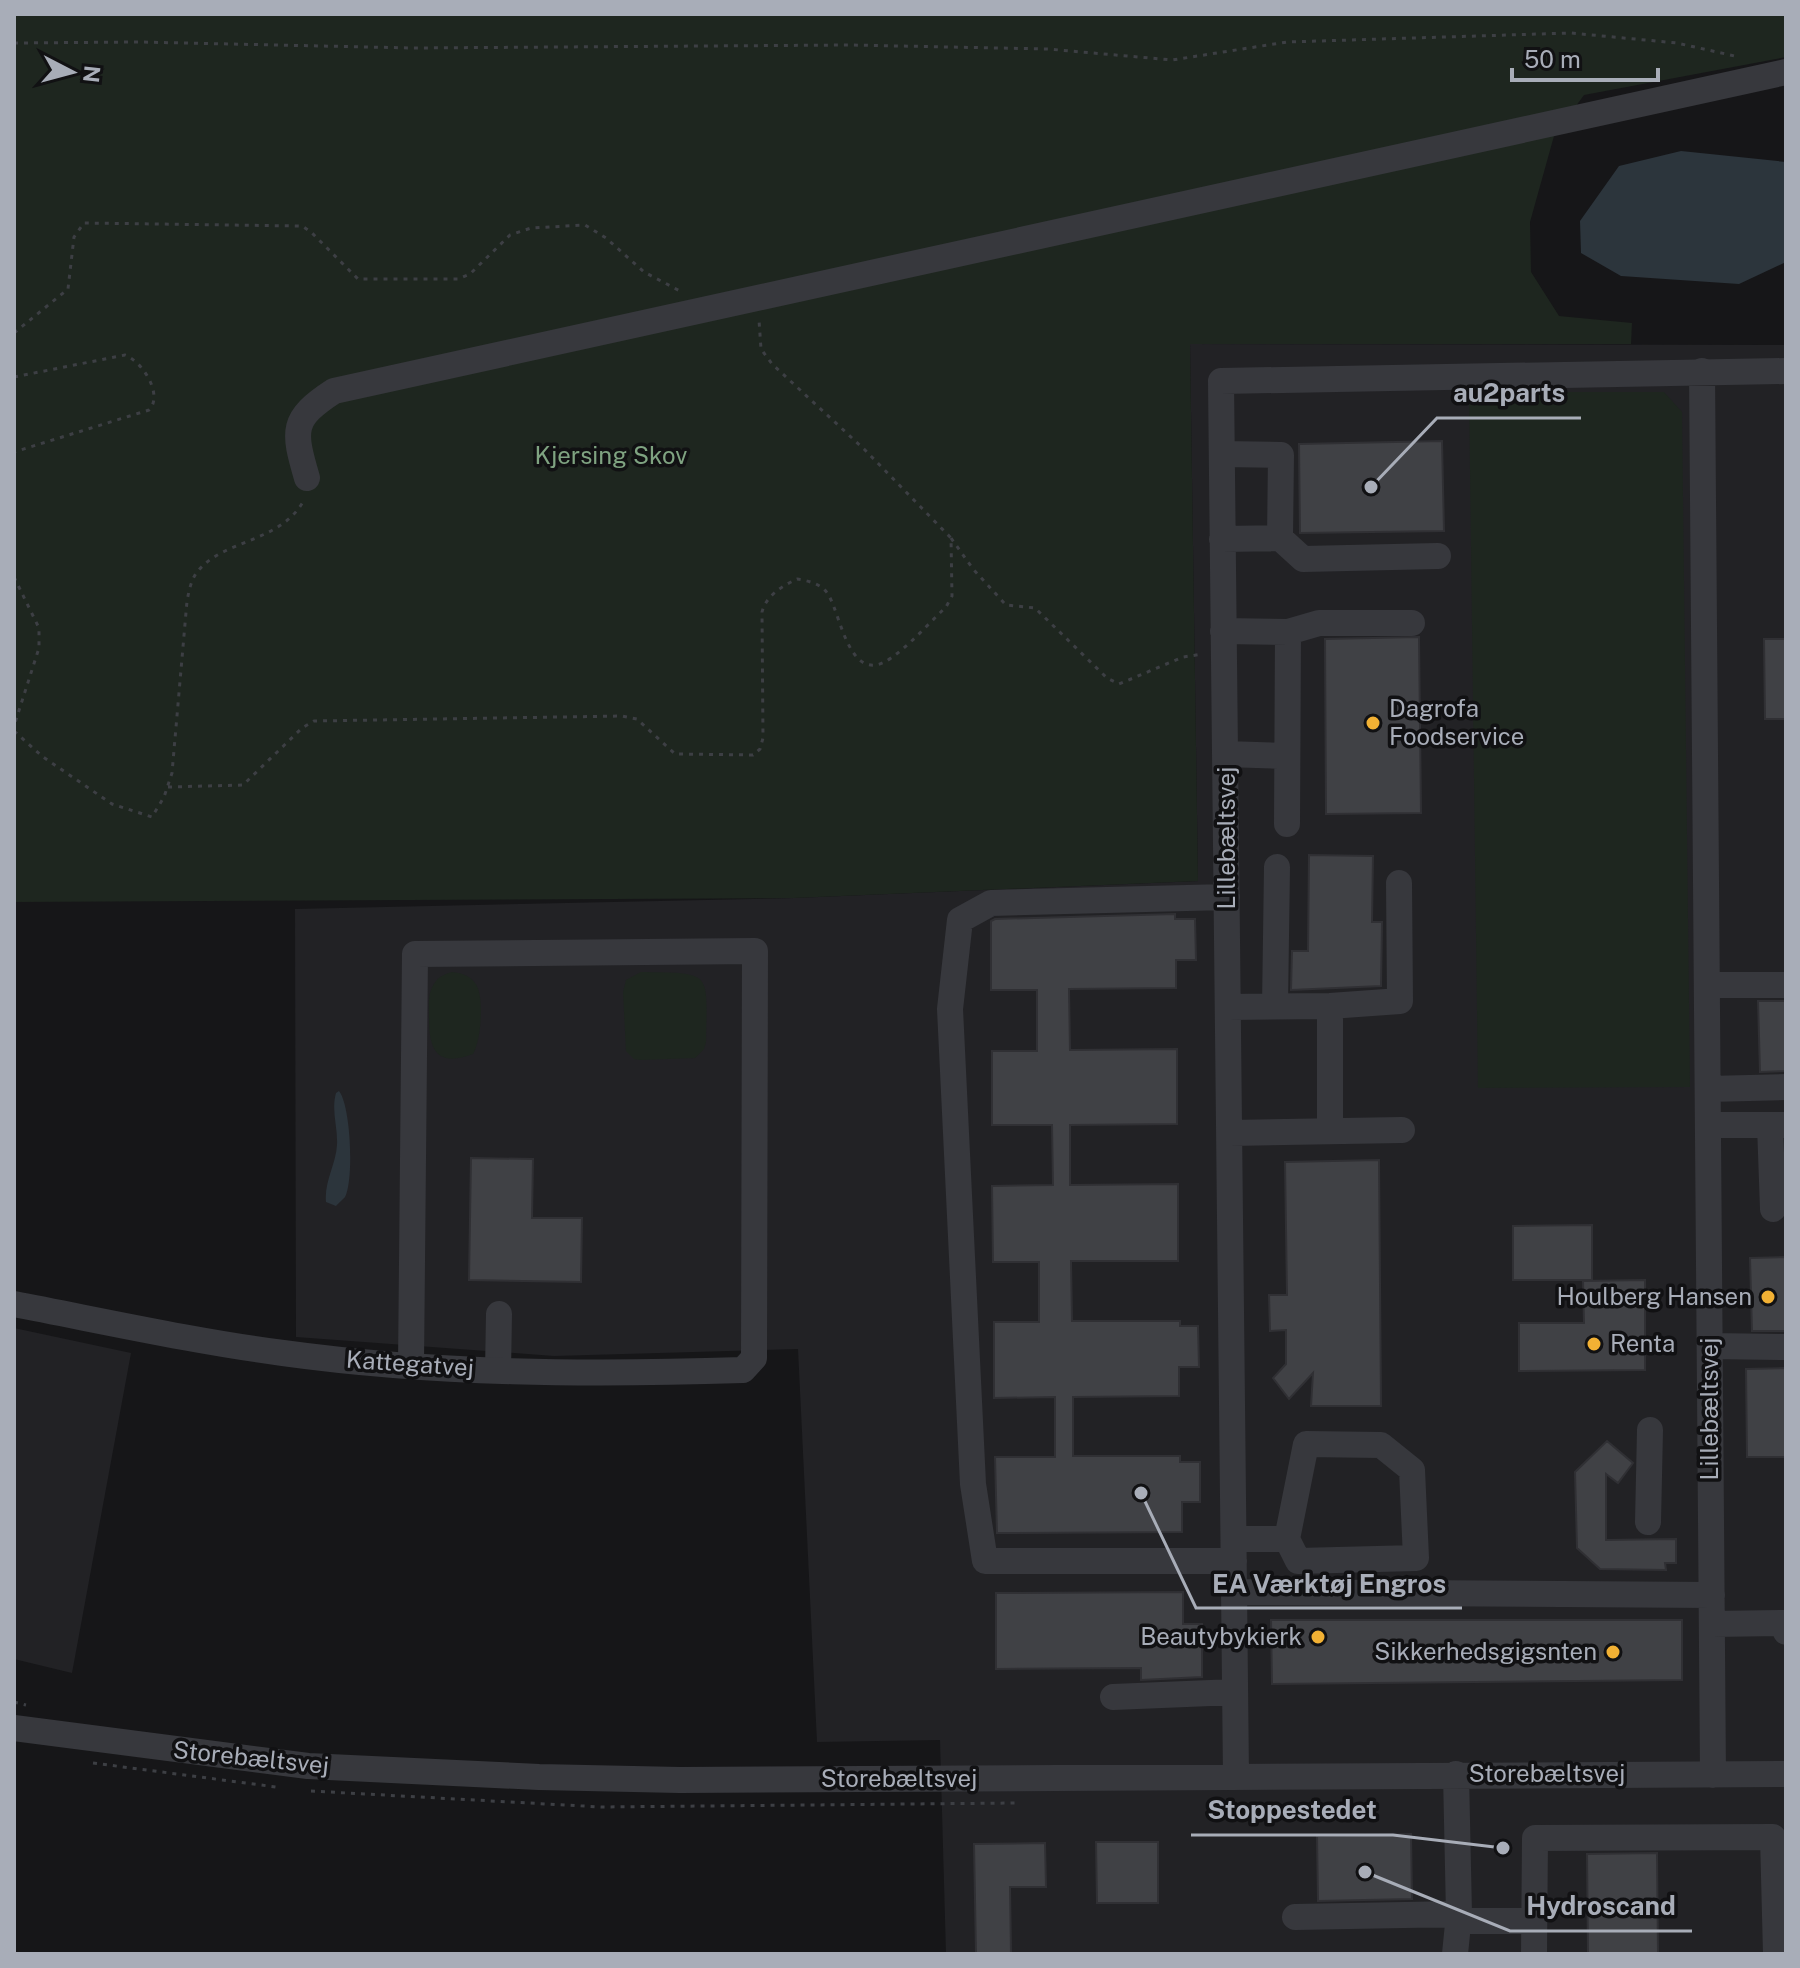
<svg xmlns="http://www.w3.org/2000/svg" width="1800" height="1968" font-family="'Public Sans',sans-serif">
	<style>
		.built { fill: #222225 }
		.green { fill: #1e261f }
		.water { fill: #2c353c }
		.building { fill: #404145; stroke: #303034; stroke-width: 2 }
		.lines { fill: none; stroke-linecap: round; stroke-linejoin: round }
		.path { stroke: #3d3f44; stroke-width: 3; stroke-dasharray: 4 6; stroke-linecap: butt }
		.minor { stroke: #37383d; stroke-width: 26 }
		.poi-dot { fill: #f2b134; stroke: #111113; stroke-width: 3 }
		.labels { text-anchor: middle; stroke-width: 7; stroke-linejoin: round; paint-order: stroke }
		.park-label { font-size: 24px; fill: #7fa381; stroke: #111113 }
		.poi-label { font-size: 24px; fill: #a8adb8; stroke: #111113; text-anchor: end }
		.street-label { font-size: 24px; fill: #a8adb8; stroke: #111113 }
		.leader { fill: none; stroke: #a8adb8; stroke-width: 3 }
		.callout-dot { fill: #a8adb8; stroke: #111113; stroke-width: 3 }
		.callout-label { font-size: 26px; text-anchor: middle; font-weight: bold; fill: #a8adb8; stroke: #111113; stroke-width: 7; stroke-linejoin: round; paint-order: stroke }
	</style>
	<rect width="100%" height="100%" fill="#161618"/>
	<path class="built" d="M 1190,344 L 1786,345 L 1786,1954 L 946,1954 L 940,1740 L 817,1742 L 798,1349 L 554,1356 L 296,1337 L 295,909 L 794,898 L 1198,881 Z
		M 14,1328 L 131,1353 L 72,1673 L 14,1659 Z"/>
	<path class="green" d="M 1786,14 L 1786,57 L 1584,95 L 1554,136 L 1530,222 L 1531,272 L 1559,316 L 1632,323 L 1631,344 L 1190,344 L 1198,881 L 794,898 L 14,902 L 14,15 Z
		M 1469,392 L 1664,392 L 1682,412 L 1690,1087 L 1478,1088 Z
		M 452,972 C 461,973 469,975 475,983 C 485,995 481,1041 473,1054 C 438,1067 429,1052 429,1018 C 429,1005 427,992 436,981 C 440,976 445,974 452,972 Z
		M 641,972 C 714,973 707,971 706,1042 L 704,1049 L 695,1058 L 640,1060 L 634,1059 L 626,1051 L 623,992 L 626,980 Z"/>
	<path class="water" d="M 1681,151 L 1786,162 L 1786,262 L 1739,284 L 1621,276 L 1581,253 L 1580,221 L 1619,166 Z
		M 339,1091 C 351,1106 354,1180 345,1197 C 343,1199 338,1204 336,1206 L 326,1202 C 324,1182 336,1164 337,1145 C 338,1127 331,1111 336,1093 Z"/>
	<path class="building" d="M 1442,441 L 1444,531 L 1300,533 L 1299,444 Z
		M 1419,637 L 1421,813 L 1326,814 L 1325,639 Z
		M 1764,639 L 1786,639 L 1786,719 L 1765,719 Z
		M 1309,855 L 1373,856 L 1372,922 L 1382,922 L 1381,986 L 1291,990 L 1292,951 L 1308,951 Z
		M 1175,914 L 1175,919 L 1195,919 L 1196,960 L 1176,960 L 1176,988 L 1069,989 L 1070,1050 L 1177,1049 L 1177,1124 L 1070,1125 L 1070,1185 L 1178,1184 L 1178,1261 L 1071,1261 L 1072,1321 L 1180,1321 L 1180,1326 L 1198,1326 L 1199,1367 L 1179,1367 L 1179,1396 L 1073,1397 L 1073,1456 L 1180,1456 L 1180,1462 L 1200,1462 L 1200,1502 L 1182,1502 L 1182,1532 L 997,1533 L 995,1457 L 1055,1457 L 1055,1397 L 994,1398 L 994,1322 L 1039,1322 L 1039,1262 L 993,1262 L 992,1186 L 1053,1185 L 1052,1125 L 992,1125 L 992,1051 L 1037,1051 L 1037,990 L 991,990 L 991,921 L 995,919 Z
		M 1758,1001 L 1786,1001 L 1786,1071 L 1760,1072 Z
		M 471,1158 L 533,1159 L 532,1218 L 582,1218 L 581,1282 L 469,1280 Z
		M 1379,1160 L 1381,1406 L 1311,1406 L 1313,1373 L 1289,1399 L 1273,1378 L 1286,1364 L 1286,1330 L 1270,1331 L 1269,1295 L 1287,1295 L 1285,1162 Z
		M 1592,1225 L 1592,1280 L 1513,1280 L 1513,1226 Z
		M 1786,1257 L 1786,1331 L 1752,1331 L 1750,1258 Z
		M 1645,1280 L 1645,1370 L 1519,1371 L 1519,1323 L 1584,1323 L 1583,1281 Z
		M 1786,1368 L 1786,1457 L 1747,1457 L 1746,1369 Z
		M 1607,1441 L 1633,1463 L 1618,1483 L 1606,1474 L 1606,1540 L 1676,1539 L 1676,1563 L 1665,1563 L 1666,1570 L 1600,1569 L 1577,1548 L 1575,1472 Z
		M 1183,1592 L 1183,1624 L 1202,1624 L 1202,1677 L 1141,1680 L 1141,1668 L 996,1669 L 996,1593 Z
		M 1271,1620 L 1682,1620 L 1682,1680 L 1272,1684 Z
		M 1411,1834 L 1412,1899 L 1318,1901 L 1317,1836 Z
		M 1096,1842 L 1158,1842 L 1158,1903 L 1097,1903 Z
		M 1045,1843 L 1046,1887 L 1010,1887 L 1011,1954 L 976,1954 L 974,1844 Z
		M 1657,1853 L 1658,1954 L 1588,1954 L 1587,1854 Z"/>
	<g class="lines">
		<path class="path" d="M 14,43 L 139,42 L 413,48 L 850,45 L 1048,49 L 1172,60 L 1287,42 L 1571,33 L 1677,43 L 1739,57
			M 14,333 L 68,289 L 74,237 L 84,223 L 302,226 L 311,232 L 358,279 L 458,279 L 470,274 L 510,235 L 531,228 L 585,225 L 606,238 L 644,272 L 680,291
			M 14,377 L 125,355 C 142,361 164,395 149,410 L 14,452
			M 951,538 L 973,569 L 1006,605 L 1035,608 L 1107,678 L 1119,684 L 1183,657 L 1203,654
			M 14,577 L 39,628 L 39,648 L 14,726
			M 14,731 L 43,757 L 112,804 L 152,817 L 164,797 L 172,773 L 187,601 C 189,591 191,580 197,572 C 223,539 281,543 304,500
			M 168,787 L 243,785 L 302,728 L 314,721 L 622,716 L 637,719 L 675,754 L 753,755 L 760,749 L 763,738 L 762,612 C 766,596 782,586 797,579 C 809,581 823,584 829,596 C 841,616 850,688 891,658 C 911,644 928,624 946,607 L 952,596 L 951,538 L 865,450 L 772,364 L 761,349 L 759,320
			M 14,1702 L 26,1705
			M 93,1763 L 276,1787
			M 311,1791 L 601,1807 L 1015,1803"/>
		<path class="minor" d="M 1702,371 L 1713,1775
			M 1222,454 L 1281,455 L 1280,538 L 1303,559 L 1438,556
			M 307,478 C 293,430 291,419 334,391 L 1786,72
			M 1222,539 L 1280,538
			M 1223,631 L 1288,632 L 1319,623 L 1412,623
			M 1226,754 L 1287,756
			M 1287,824 L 1288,632
			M 1227,897 L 991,903 L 960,920 L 950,1009 L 973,1484 L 985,1561 L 1234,1561
			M 1707,985 L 1786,985
			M 1275,1006 L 1277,867
			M 1330,1006 L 1330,1131
			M 1228,1007 L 1330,1006 L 1400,1001 L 1399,883
			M 1708,1089 L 1786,1087
			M 1708,1125 L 1786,1125
			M 1770,1125 L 1773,1209
			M 1230,1133 L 1402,1130
			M 14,1304 C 103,1321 193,1341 283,1353 C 435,1374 590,1375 743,1370 L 754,1358 L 755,951 L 415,954 L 411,1365
			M 1710,1346 L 1786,1347
			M 498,1371 L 499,1314
			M 1306,1444 L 1381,1445 L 1412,1470 L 1416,1558 L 1298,1561 L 1287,1539 Z
			M 1648,1522 L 1650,1430
			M 1234,1539 L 1287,1539
			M 1234,1592 L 1712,1595
			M 1712,1624 L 1786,1623 L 1786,1632
			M 1113,1697 L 1235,1692
			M 14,1728 L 308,1766 L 539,1777 L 680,1780 L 1786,1774
			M 1236,1776 L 1221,381 L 1786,371
			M 1295,1917 L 1459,1914
			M 1459,1921 L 1534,1921
			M 1455,1954 L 1459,1914 L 1456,1774
			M 1534,1954 L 1535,1838 L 1773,1837 L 1776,1954"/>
	</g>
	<g class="poi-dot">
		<circle cx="1373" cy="723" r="8"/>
		<circle cx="1768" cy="1297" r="8"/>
		<circle cx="1594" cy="1344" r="8"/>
		<circle cx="1318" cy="1637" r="8"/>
		<circle cx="1613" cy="1652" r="8"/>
	</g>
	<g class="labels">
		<g class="park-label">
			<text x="611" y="464">Kjersing Skov</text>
		</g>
		<g class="poi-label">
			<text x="1389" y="717" text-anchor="start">Dagrofa<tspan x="1389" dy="28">Foodservice</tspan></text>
			<text x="1752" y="1305">Houlberg Hansen</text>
			<text x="1610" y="1352" text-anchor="start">Renta</text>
			<text x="1302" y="1645">Beautybykierk</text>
			<text x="1597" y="1660">Sikkerhedsgigsnten</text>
		</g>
		<g class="street-label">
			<text transform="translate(1227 838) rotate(-90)" y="8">Lillebæltsvej</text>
			<text transform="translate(410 1364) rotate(4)" y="8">Kattegatvej</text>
			<text transform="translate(1710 1409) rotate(-90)" y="8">Lillebæltsvej</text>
			<text transform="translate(251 1758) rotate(6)" y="8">Storebæltsvej</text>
			<text x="1547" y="1782">Storebæltsvej</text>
			<text x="899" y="1787">Storebæltsvej</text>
		</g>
	</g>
	<path class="leader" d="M1371 487L1437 418H1581M1141 1493L1196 1608H1462M1503 1848L1393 1835H1191M1365 1872L1510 1931H1692"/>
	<g class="callout-dot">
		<circle cx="1371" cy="487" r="8"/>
		<circle cx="1141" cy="1493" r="8"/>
		<circle cx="1503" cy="1848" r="8"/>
		<circle cx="1365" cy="1872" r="8"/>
	</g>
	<g class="callout-label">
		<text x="1509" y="402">au2parts</text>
		<text x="1329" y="1593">EA Værktøj Engros</text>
		<text x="1292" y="1819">Stoppestedet</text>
		<text x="1601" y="1915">Hydroscand</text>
	</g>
	<rect width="1800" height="1968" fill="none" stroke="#a8adb8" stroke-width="32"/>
	<g transform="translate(72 72) rotate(96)" stroke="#111113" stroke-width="6" paint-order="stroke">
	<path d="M0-6L14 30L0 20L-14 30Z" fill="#a8adb8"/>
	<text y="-12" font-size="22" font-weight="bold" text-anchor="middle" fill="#a8adb8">N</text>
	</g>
	<path d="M1512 68v12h146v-12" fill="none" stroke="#a8adb8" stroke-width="4"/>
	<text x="1524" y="68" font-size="24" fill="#a8adb8" stroke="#111113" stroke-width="6" paint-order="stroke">50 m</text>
</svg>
